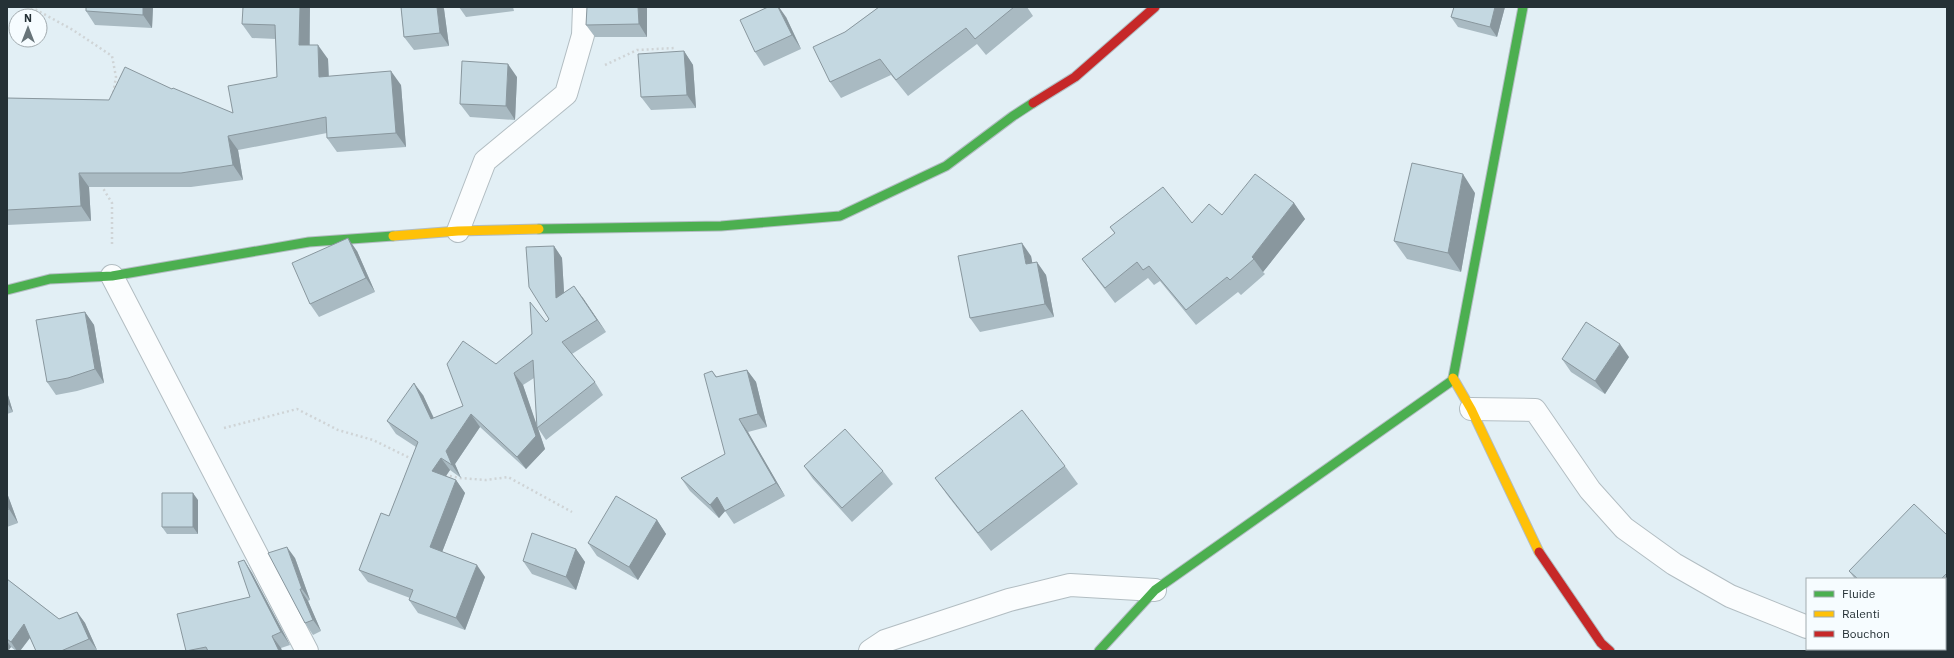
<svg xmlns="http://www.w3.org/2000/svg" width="1954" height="658" font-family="'IBM Plex Sans',sans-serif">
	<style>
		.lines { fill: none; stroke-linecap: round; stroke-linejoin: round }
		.street-casing { stroke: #b2bdc2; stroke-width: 24 }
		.fast-casing { stroke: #b2bdc2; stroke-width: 11 }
		.slow-casing { stroke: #b2bdc2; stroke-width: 11 }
		.jam-casing { stroke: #b2bdc2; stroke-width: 11 }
		.path { stroke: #cfd4d6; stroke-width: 2.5; stroke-dasharray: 2 3; stroke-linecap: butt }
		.street { stroke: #fbfdfe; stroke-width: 22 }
		.fast { stroke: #4caf50; stroke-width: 9 }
		.slow { stroke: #ffc107; stroke-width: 9 }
		.jam { stroke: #c62828; stroke-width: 9 }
		.wall { fill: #a9bac2; fill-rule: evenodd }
		.shaded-wall { fill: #89979e }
		.building { fill: #c4d8e1; stroke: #89979e }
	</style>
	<rect width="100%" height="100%" fill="#e2eff5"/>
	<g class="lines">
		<g class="street-casing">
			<path id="street" d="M 458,231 L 485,161 L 566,94 L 583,35 L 584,7
				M 112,276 L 307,651
				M 1471,409 L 1535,410 L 1590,490 L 1624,528 L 1674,564 L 1730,596 L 1807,627
				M 1869,649 L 1876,651
				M 870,651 L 885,641 L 1009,600 L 1070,585 L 1155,590"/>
		</g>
		<g class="fast-casing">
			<path id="fast" d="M 539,229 L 721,226 L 840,216 L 946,166 L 1013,116 L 1033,103
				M 7,290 L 50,279 L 112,276 L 309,242 L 393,236
				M 1453,378 L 1523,7
				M 1099,651 L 1155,590 L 1453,380"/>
		</g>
		<g class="slow-casing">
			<path id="slow" d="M 393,236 L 458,231 L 539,229
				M 1453,378 L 1471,409 L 1539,552"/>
		</g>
		<g class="jam-casing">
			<path id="jam" d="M 1033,103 L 1075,77 L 1155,7
				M 1539,552 L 1601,643 L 1610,651"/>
		</g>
		<path class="path" d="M 31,7 L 73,30 L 112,56 L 116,77 L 113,94
			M 605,65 L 637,50 L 675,48
			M 101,185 L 112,203 L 112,247
			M 224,428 L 297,409 L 338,430 L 373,440 L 414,460
			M 445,475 L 460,478 L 486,480 L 508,477 L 572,512"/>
		<use href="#street" class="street"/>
		<use href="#fast" class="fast"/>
		<use href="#slow" class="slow"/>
		<use href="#jam" class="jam"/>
	</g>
	<path class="wall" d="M 153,7 L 152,28 L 95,25 L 86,11 Z
		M 310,7 L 310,45 L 328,59 L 329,76 L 401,85 L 406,147 L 337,152 L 327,138 L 327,133 L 238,150 L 243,180 L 191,187 L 89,187 L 91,221 L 7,225 L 7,98 L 109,100 L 172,89 L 233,113 L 277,77 L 276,39 L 252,38 L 242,24 Z
		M 401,7 L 443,7 L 444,9 L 449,46 L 414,50 L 404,37 Z
		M 459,7 L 513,7 L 514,11 L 466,17 Z
		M 587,7 L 647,7 L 647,37 L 595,37 L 586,25 Z
		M 879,7 L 1027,7 L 1033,16 L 986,55 L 977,44 L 908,96 L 891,75 L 841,98 L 830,82 L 845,32 Z
		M 1454,7 L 1505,7 L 1497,37 L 1458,27 L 1451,17 Z
		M 786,17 L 801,49 L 764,66 L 755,52 Z
		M 684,51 L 693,65 L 696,108 L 651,110 L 641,97 Z
		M 517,77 L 515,120 L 470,117 L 460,104 Z
		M 1475,193 L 1461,272 L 1407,259 L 1394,241 Z
		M 1294,203 L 1305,219 L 1263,272 L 1265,274 L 1241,295 L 1238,292 L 1196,325 L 1160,281 L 1154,285 L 1148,278 L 1115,303 L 1093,274 L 1082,259 L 1115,234 L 1110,227 L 1192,223 L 1222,215 Z
		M 554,246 L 562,258 L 564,292 L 583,298 L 606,332 L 572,354 L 595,382 L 603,395 L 546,440 L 538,428 L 545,449 L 526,469 L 480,427 L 455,464 L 461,478 L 450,470 L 446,476 L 456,480 L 465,493 L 442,552 L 485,577 L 465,630 L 418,613 L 409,600 L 410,598 L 368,582 L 359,570 L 389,516 L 416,447 L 396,434 L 387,421 L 423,395 L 434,418 L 463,406 L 496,364 L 549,319 ZM 534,378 L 537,427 L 523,385 Z
		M 357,251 L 375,292 L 319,317 L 310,304 Z
		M 1031,256 L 1032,262 L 1046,275 L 1054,317 L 980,332 L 970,318 Z
		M 85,312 L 94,325 L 104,383 L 77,391 L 56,395 L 47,382 Z
		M 1629,357 L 1605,394 L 1571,372 L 1562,359 Z
		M 747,370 L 756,382 L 767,427 L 748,432 L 785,496 L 734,524 L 725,511 L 719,518 L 690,491 L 681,478 L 725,454 L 712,371 L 717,377 Z
		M 7,392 L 13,412 L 7,414 Z
		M 804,466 L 883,471 L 893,484 L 852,522 L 813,479 Z
		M 1065,466 L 1078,484 L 991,551 L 948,496 L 935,478 Z
		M 7,493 L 18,523 L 7,527 Z
		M 198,500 L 198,534 L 167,534 L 162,527 Z
		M 657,520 L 666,534 L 638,580 L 597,556 L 588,543 Z
		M 1947,535 L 1947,605 L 1945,607 L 1945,579 L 1855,579 L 1849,571 Z
		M 576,549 L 585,562 L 576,590 L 532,574 L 523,561 Z
		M 295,558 L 310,600 L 308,601 L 321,631 L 313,635 L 305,623 Z
		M 244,560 L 252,573 L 290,645 L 281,648 L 282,651 L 186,651 L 250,597 Z
		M 7,579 L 59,619 L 77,612 L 85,623 L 97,650 L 94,651 L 36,651 L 30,638 L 20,651 L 16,651 L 11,647 L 7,651 Z"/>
	<path class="shaded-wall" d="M 143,7 L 153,7 L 152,28 L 143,15 Z
		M 300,7 L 310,7 L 309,60 L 299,45 Z
		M 437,7 L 443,7 L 444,9 L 449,46 L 440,33 Z
		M 638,7 L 647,7 L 647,37 L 639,24 Z
		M 778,7 L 779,7 L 786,17 L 801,49 L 792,35 Z
		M 1495,7 L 1505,7 L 1497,37 L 1490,27 Z
		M 318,45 L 328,59 L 329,91 L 319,77 Z
		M 684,51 L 693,65 L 696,108 L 687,95 Z
		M 508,64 L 517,77 L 515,120 L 506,106 Z
		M 391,71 L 401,85 L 406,147 L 396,133 Z
		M 228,136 L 238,150 L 243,180 L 233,165 Z
		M 79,173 L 89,187 L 91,221 L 81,206 Z
		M 1463,174 L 1475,193 L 1461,272 L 1448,253 Z
		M 1294,203 L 1305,219 L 1263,272 L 1252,257 Z
		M 348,238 L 357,251 L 375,292 L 366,278 Z
		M 1022,243 L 1031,256 L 1035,277 L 1026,264 Z
		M 554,246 L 562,258 L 565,310 L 556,298 Z
		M 1037,262 L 1046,275 L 1054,317 L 1045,304 Z
		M 574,286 L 583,298 L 606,332 L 597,320 Z
		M 85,312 L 94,325 L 104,383 L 95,369 Z
		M 1620,344 L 1629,357 L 1605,394 L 1595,381 Z
		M 747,370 L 756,382 L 767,427 L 758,414 Z
		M 514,373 L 523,385 L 545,449 L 526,469 L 517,457 Z
		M 414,383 L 423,395 L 440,432 L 431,419 Z
		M 7,392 L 13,412 L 7,403 Z
		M 471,414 L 480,427 L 455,464 L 461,478 L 452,465 L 446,451 Z
		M 739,419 L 748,432 L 785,496 L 776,483 Z
		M 441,458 L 450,470 L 441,483 L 432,471 Z
		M 456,480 L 465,493 L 439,560 L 430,547 Z
		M 7,493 L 18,523 L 9,509 L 7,504 Z
		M 193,493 L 198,500 L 198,534 L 193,527 Z
		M 717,497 L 726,510 L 719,518 L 710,505 Z
		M 657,520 L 666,534 L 638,580 L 629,567 Z
		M 287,547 L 295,558 L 310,600 L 302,589 Z
		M 576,549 L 585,562 L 576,590 L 566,577 Z
		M 244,560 L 252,573 L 290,645 L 281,632 Z
		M 477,565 L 485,577 L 465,630 L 456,618 Z
		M 300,589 L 308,601 L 321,631 L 313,620 Z
		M 77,612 L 85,623 L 97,650 L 89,639 Z
		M 24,624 L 32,635 L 20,651 L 17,651 L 11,642 Z
		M 272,636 L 281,648 L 282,651 L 279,651 Z
		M 7,641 L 11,647 L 8,651 L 7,651 Z"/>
	<path class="building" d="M 86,7 L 143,7 L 143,15 L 86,11 Z
		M 243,7 L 300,7 L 299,45 L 318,45 L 319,77 L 391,71 L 396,133 L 327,138 L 326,117 L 228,136 L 233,165 L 181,173 L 79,173 L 81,206 L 7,210 L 7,98 L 109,100 L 125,67 L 172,89 L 173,88 L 233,113 L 228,86 L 277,77 L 275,25 L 242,24 Z
		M 401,7 L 437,7 L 440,33 L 404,37 Z
		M 587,7 L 638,7 L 639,24 L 586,25 Z
		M 768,7 L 778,7 L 792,35 L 755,52 L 740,20 Z
		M 879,7 L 1014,7 L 975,39 L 966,28 L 896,80 L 880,59 L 830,82 L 813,47 L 845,32 Z
		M 1454,7 L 1495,7 L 1490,27 L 1451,17 Z
		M 684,51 L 687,95 L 641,97 L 638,54 Z
		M 462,61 L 508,64 L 506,106 L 460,104 Z
		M 1412,163 L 1463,174 L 1448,253 L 1394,241 Z
		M 1255,174 L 1294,203 L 1252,257 L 1254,259 L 1230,280 L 1227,277 L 1186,310 L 1149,266 L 1143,270 L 1137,262 L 1105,288 L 1082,259 L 1115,233 L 1110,227 L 1163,187 L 1192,223 L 1209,204 L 1222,215 Z
		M 348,238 L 366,278 L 310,304 L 292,263 Z
		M 1022,243 L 1026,264 L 1037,262 L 1045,304 L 970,318 L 958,256 Z
		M 554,246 L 556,298 L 574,286 L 597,320 L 562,342 L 595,382 L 537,428 L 533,360 L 514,373 L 536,436 L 517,457 L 471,414 L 446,451 L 452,465 L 441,458 L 432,471 L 456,480 L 430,547 L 477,565 L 456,618 L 409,600 L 413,590 L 359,570 L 381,513 L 389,516 L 418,442 L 387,421 L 414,383 L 431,419 L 463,406 L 447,364 L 463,341 L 496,364 L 532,334 L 530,302 L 546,322 L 549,319 L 529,287 L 526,247 Z
		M 85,312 L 95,369 L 68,378 L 47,382 L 36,320 Z
		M 1586,322 L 1620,344 L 1595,381 L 1562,359 Z
		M 747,370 L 758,414 L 739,419 L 776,483 L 725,511 L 717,497 L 710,505 L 681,478 L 725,454 L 704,374 L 712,371 L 716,377 Z
		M 1022,410 L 1065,466 L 978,533 L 935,478 Z
		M 845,429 L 883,471 L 842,508 L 804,466 Z
		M 162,493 L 193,493 L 193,527 L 162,527 Z
		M 616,496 L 657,520 L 629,567 L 588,543 Z
		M 7,504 L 9,509 L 7,510 Z
		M 1914,504 L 1947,535 L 1947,573 L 1941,579 L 1858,579 L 1849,571 Z
		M 532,533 L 576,549 L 566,577 L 523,561 Z
		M 287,547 L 302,589 L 300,589 L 313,620 L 305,623 L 268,553 Z
		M 244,560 L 281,632 L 272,636 L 279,651 L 208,651 L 206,647 L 186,651 L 177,614 L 250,597 L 238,562 Z
		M 7,579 L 59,619 L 77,612 L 89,639 L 61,651 L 36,651 L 24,624 L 11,642 L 7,639 Z"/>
	<rect width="1954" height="658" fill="none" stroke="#253136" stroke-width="16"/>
	<rect x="1806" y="578" width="140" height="72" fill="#f6fcff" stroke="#a2abaf"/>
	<rect x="1814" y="591" width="20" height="6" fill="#4caf50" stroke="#a2abaf"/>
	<text x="1842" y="598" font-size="12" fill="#253136">Fluide</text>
	<rect x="1814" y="611" width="20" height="6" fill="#ffc107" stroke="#a2abaf"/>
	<text x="1842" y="618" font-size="12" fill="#253136">Ralenti</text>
	<rect x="1814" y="631" width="20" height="6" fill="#c62828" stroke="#a2abaf"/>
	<text x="1842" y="638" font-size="12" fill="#253136">Bouchon</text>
	<g transform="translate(28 28)"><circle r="19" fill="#f6fcff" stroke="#a2abaf"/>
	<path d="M0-3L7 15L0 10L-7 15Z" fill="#677479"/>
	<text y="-6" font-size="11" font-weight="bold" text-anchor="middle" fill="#253136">N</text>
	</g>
</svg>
